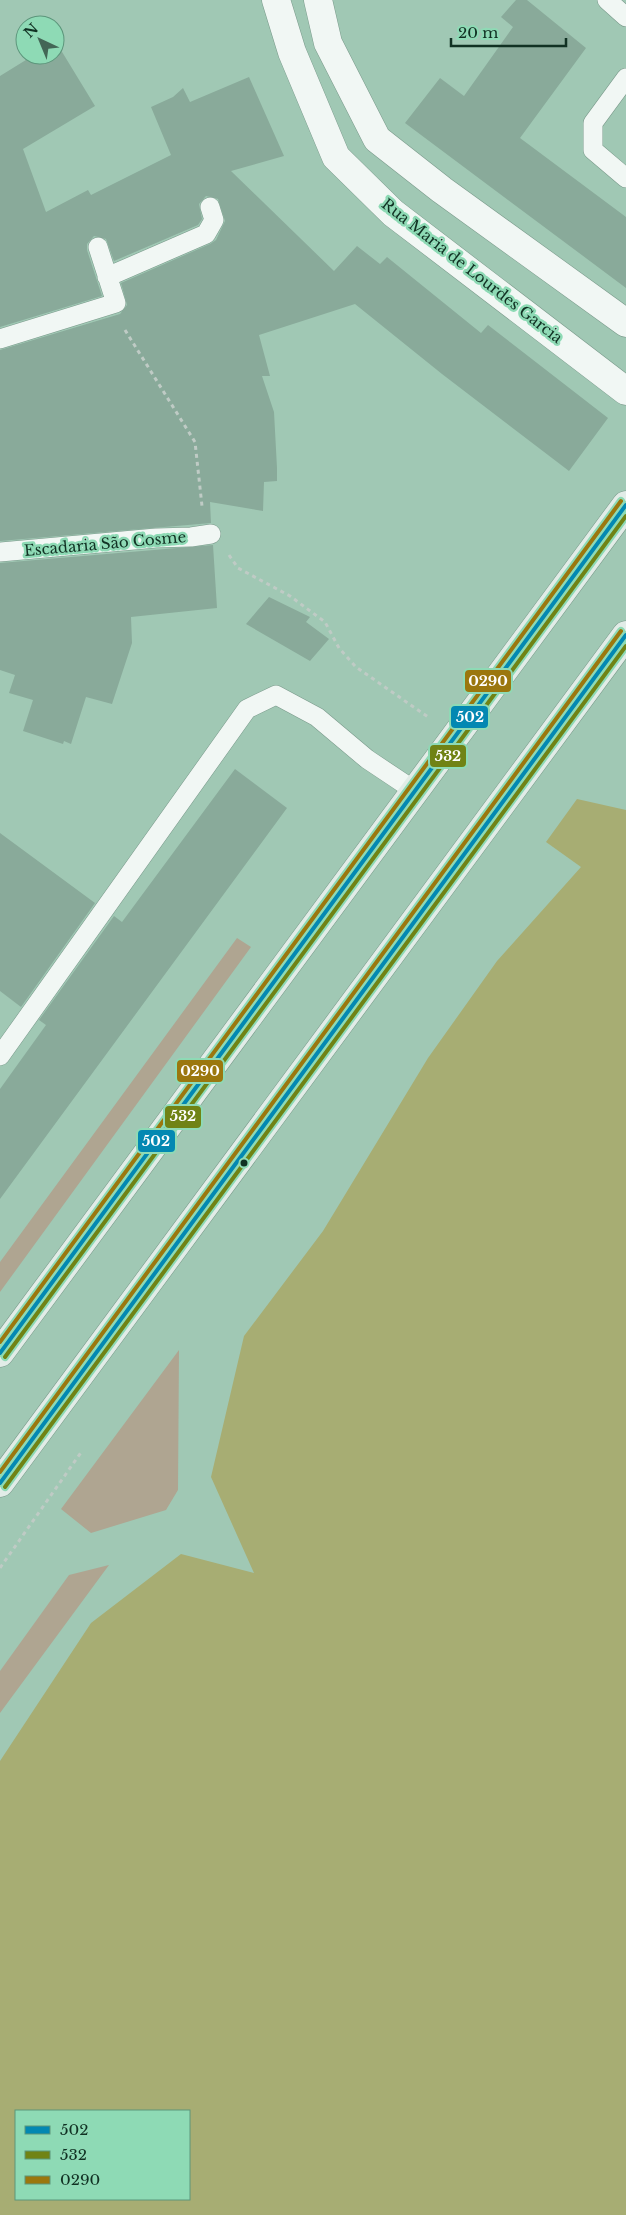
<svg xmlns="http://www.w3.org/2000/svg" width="626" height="2215" font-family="'Libre Baskerville',serif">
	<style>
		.green { fill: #afa591 }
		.water { fill: #a7ad73; fill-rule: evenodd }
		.building { fill: #89aa9a }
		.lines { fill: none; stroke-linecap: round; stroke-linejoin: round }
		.lane-casing { stroke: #79998a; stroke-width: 20 }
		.street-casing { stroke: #79998a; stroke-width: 29 }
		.secondary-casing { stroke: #79998a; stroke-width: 29 }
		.path { stroke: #bfcbc5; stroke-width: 3; stroke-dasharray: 4 4; stroke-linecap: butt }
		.lane { stroke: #f1f7f4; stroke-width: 19 }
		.street { stroke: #f1f7f4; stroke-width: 28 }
		.secondary { stroke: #e2ece7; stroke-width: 28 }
		.bus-1-casing { stroke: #8edab5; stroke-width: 8 }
		.bus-2-casing { stroke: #8edab5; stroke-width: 8 }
		.bus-3-casing { stroke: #8edab5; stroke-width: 8 }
		.bus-1 { stroke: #0388b2; stroke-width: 4 }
		.bus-2 { stroke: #708315; stroke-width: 4 }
		.bus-3 { stroke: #9b770e; stroke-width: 4 }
		.bus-dot { fill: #113123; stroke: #8edab5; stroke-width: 2 }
		.labels { text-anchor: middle; stroke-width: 5; stroke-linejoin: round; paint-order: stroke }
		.street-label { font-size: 15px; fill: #113123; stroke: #8edab5 }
		.line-badge { stroke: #8edab5; stroke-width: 2 }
		.badge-label { font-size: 14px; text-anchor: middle; font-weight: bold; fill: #fff }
	</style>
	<rect width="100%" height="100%" fill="#a0c8b4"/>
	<path class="green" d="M 237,938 L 251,947 L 0,1292 L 0,1262 Z
		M 179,1350 L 178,1490 L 166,1510 L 91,1533 L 61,1509 Z
		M 109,1565 L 0,1713 L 0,1671 L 69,1575 Z"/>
	<path class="water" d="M 577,799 L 626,810 L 626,2215 L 0,2215 L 0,1761 L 91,1623 L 181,1554 L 254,1573 L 211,1477 L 244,1336 L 323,1231 L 428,1058 L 497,961 L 581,867 L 546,842 ZM 16,2111 L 189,2111 L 189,2199 L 16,2199 Z"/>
	<path class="building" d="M 516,0 L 527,0 L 586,48 L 520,138 L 626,217 L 626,288 L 405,123 L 440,78 L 464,96 L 513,27 L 501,17 Z
		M 56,42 L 95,106 L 23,149 L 46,212 L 88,190 L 91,195 L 171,155 L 151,107 L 173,97 L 183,88 L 190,102 L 249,77 L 284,156 L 231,171 L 334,271 L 357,246 L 380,264 L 387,257 L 481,333 L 488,325 L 608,418 L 569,471 L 442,374 L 355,304 L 259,335 L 270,376 L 262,376 L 274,412 L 277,468 L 277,481 L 264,482 L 263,511 L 210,502 L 211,523 L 0,541 L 0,350 L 120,314 L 127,305 L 121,283 L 210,244 L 216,240 L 225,221 L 218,199 L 206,196 L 199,204 L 202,219 L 198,225 L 114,261 L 106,239 L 94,236 L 87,244 L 87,250 L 102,296 L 0,327 L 0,76 L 34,55 L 55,55 Z
		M 213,545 L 217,608 L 131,617 L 132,643 L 112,704 L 86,697 L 71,744 L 64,741 L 63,744 L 23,731 L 33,700 L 9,693 L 15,675 L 0,670 L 0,563 Z
		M 269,597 L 310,617 L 306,622 L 329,639 L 310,661 L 246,624 Z
		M 235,769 L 287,808 L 0,1199 L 0,1089 L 46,1025 L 39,1020 L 114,916 L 122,922 Z
		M 0,833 L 95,903 L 21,1007 L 0,991 Z"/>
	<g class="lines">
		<g class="lane-casing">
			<path id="lane" d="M 607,0 L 626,17
				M 626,78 L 593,123 L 593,150 L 626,178
				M 107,277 L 206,234 L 214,220 L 210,207
				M 0,339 L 116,303 L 98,247
				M 0,552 L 156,538 L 191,537 L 211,534
				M 0,1056 L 247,709 L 276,695 L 317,717 L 367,759 L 415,791"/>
		</g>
		<g class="street-casing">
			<path id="street" d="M 276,0 L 292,52 L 336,157 L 393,213 L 626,391
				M 318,0 L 328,43 L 377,139 L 442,190 L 626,323"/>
		</g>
		<g class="secondary-casing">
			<path id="secondary" d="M 0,1353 L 626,505
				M 0,1483 L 626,635"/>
		</g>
		<path class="path" d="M 125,330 L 195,442 L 202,506
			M 229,555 L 238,568 L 290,596 L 325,622 L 339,648 L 356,667 L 428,717
			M 0,1568 L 82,1451"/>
		<use href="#lane" class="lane"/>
		<use href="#street" class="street"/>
		<use href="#secondary" class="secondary"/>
		<g class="bus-1-casing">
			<path id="bus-1" d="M 0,1353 L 626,505
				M 0,1483 L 626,635"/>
		</g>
		<g class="bus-2-casing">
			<path id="bus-2" d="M 5,1357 L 626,516
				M 5,1487 L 626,646"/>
		</g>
		<g class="bus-3-casing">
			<path id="bus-3" d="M 0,1342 L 621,501
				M 0,1472 L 621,631"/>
		</g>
		<use href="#bus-1" class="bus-1"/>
		<use href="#bus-2" class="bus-2"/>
		<use href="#bus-3" class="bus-3"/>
	</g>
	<circle class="bus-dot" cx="244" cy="1163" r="4.5"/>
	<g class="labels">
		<g class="street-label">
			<text transform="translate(472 271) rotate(38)" y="5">Rua Maria de Lourdes Garcia</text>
			<text transform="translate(105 544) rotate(-5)" y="5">Escadaria São Cosme</text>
		</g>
	</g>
	<g class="line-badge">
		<rect x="464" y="669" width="48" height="24" rx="5" fill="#9b770e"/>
		<rect x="450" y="705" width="39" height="24" rx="5" fill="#0388b2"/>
		<rect x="429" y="744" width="38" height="24" rx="5" fill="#708315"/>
		<rect x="176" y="1059" width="48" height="24" rx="5" fill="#9b770e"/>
		<rect x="164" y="1105" width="38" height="24" rx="5" fill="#708315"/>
		<rect x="137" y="1129" width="39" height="24" rx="5" fill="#0388b2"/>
	</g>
	<g class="badge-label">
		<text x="488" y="686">0290</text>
		<text x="470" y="722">502</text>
		<text x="448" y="761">532</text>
		<text x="200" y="1076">0290</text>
		<text x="183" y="1121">532</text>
		<text x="156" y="1146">502</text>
	</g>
	<rect x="15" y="2110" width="175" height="90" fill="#8edab5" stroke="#5c967b"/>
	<rect x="25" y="2126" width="25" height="8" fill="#0388b2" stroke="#5c967b"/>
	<text x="60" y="2135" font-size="15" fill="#113123">502</text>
	<rect x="25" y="2151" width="25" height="8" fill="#708315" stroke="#5c967b"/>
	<text x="60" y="2160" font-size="15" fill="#113123">532</text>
	<rect x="25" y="2176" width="25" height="8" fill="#9b770e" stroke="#5c967b"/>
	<text x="60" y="2185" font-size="15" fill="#113123">0290</text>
	<g transform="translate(40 40) rotate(316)"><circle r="24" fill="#8edab5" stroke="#5c967b"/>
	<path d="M0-4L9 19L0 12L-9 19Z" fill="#436656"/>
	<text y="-8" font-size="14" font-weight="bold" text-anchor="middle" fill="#113123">N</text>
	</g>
	<path d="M451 38v8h115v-8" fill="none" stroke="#113123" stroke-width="2.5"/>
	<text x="458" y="38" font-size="15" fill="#113123" stroke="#8edab5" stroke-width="4" paint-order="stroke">20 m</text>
</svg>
